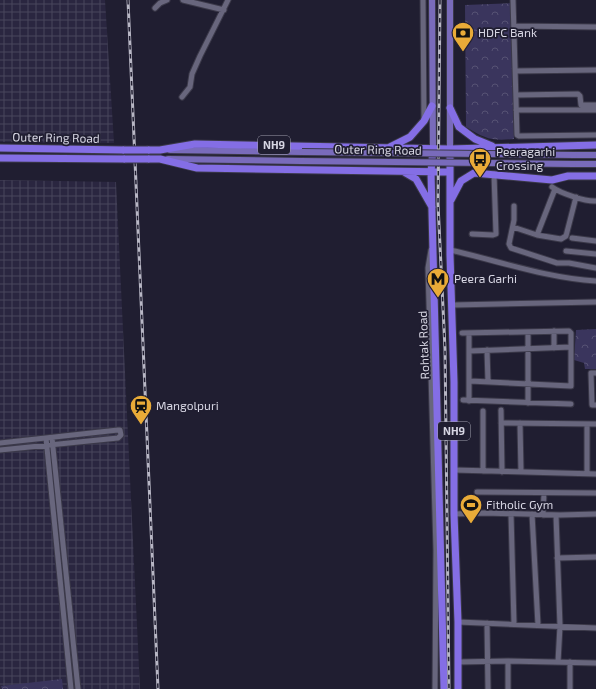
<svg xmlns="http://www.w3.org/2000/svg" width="596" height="689" font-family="'Exo 2',sans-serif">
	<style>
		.industrial { fill: url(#industrial-grid) }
		.park { fill: url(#park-crowns) }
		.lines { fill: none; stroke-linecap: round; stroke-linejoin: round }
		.minor-casing { stroke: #3b3949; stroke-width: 7 }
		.major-casing { stroke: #3b3949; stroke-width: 8 }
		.highway-casing { stroke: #3b3949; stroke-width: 9 }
		.minor { stroke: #68667d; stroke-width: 5 }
		.major { stroke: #796bbb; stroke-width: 6 }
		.highway { stroke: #846ee5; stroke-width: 7 }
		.rail-casing { stroke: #b8b7c5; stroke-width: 3 }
		.rail { stroke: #201e31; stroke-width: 1.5; stroke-dasharray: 4.5; stroke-linecap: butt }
		.major-bridge-casing { stroke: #3b3949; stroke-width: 8; stroke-linecap: butt }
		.highway-bridge-casing { stroke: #3b3949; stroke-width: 9; stroke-linecap: butt }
		.major-bridge { stroke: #796bbb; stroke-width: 6 }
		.highway-bridge { stroke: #846ee5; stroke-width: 7 }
		.labels { text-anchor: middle; stroke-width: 3.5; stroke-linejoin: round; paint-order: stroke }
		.shield { fill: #201e31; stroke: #a09fae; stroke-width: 1 }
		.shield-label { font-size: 11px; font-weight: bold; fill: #d7d6e3 }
		.poi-label { font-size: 12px; fill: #d7d6e3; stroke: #201e31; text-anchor: start }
		.street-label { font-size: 12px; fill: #d7d6e3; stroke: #201e31 }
	</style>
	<defs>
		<pattern id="industrial-grid" width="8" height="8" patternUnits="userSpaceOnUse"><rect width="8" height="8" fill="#2a2640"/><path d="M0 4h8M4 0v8" fill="none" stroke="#48455b"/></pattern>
		<pattern id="park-crowns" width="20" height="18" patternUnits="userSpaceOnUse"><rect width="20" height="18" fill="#3a355d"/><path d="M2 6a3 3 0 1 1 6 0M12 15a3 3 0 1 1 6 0" fill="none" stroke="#565274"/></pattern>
	</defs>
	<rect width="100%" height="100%" fill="#201e31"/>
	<path class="industrial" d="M 0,0 L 105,0 L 114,143 L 0,142 Z
		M 0,180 L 116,182 L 140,689 L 0,689 Z"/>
	<path class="park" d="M 513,3 L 514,139 C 491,141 486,139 466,127 L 465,5 Z
		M 596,329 L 596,369 L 585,369 L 584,363 L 574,360 L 576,330 Z
		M 62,679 L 63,689 L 2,689 L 1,686 Z"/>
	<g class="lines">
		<g class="minor-casing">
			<path id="minor" d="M 183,0 L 224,10
				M 423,0 L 424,120
				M 513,0 L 517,135 L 519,136 L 596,135
				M 155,8 L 160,3 L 167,0
				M 514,26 L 596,27
				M 515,71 L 596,70
				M 516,95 L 578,94 L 580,96 L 581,105 L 596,105
				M 182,97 L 190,87 L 192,74 L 200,56 L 228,0
				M 516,110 L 596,110
				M 552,187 C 560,193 586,202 596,201
				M 514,206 L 514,220 L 509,244 L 511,248 L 557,263 L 569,263 L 596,268
				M 513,227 L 537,235 L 561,239 L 566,236 L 576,197
				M 472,234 L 493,235 L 496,234 L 494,174
				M 537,235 L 555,189
				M 572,238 L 596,241
				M 431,250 L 428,268 L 436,550 L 435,689
				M 450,250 C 499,261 546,278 596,281
				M 566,251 L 596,254
				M 453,305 L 596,302
				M 528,332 L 528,403
				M 462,333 L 569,331 L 571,333 L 571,386 L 470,381
				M 469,333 L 469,351
				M 554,348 L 554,331
				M 487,350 L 488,382
				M 596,373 L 591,373 L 592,405 L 596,405
				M 463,400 L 571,404
				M 469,401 L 469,351 L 571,347
				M 501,410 L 502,472
				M 483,411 L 483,471
				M 501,423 L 596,424
				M 520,423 L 521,472
				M 46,438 L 71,689
				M 52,438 L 78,689
				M 0,443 L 118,430 L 120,430 L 121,435 L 118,438 L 0,450
				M 454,470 L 596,474
				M 587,473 L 587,424
				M 477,492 L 596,493
				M 454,514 L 485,513 L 560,515 L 596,514
				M 511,514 L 514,624
				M 532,514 L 538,625
				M 543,515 L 544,493
				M 556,515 L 560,626 L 558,662
				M 557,558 L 596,557
				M 458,622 L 596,628
				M 487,623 L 488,689
				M 508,661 L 508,689
				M 458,662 L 508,661 L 596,663
				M 570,689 L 570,662"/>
		</g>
		<g class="major-casing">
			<path id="major" d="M 432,0 L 433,149
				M 450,0 L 450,149
				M 170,150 L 302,152
				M 574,155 L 596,155
				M 168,159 L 301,161
				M 573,164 L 596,164"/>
		</g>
		<g class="highway-casing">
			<path id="highway" d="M 450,108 L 459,127 L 475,139 L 492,146
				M 390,147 L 410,137 L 424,121 L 432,106
				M 0,148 L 124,150
				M 433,149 L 431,172 L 444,689
				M 450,149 L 450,255 L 454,382 L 454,514 L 458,622 L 458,689
				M 148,150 L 160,150 L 195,144 L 450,149 L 596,145
				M 0,158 L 125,159
				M 148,159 L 160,159 L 197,168 L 450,172
				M 404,172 L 416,179 L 432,207
				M 451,200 L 461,181 L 474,173 L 552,180 L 568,176 L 596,176"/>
		</g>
		<use href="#minor" class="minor"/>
		<use href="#major" class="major"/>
		<use href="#highway" class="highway"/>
		<g class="rail-casing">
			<path id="rail" d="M 128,0 L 158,689
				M 440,0 L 438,204 L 445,349 L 449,689"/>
		</g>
		<use href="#rail" class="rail"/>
		<g class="major-bridge-casing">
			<path id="major-bridge" d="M 302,152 L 574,155
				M 301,161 L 573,164"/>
		</g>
		<g class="highway-bridge-casing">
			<path id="highway-bridge" d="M 124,150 L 148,150
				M 125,159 L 148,159"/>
		</g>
		<use href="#major-bridge" class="major-bridge"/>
		<use href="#highway-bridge" class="highway-bridge"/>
	</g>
	<defs>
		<g id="bank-pin" transform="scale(1.15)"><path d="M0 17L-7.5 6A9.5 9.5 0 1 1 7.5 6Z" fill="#e9ab38" stroke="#201e31"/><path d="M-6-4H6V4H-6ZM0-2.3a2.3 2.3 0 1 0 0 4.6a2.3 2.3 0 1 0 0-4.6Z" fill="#111"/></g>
		<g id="bus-pin" transform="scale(1.15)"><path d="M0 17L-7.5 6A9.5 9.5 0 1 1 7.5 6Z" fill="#e9ab38" stroke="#201e31"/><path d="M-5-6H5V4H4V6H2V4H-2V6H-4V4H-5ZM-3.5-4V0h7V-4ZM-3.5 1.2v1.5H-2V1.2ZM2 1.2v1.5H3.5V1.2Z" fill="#111"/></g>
		<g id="metro-pin" transform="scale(1.15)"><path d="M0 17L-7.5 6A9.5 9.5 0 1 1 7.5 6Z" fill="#e9ab38" stroke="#201e31"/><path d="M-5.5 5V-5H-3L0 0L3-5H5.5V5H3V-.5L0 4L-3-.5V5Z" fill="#111"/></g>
		<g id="station-pin" transform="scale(1.15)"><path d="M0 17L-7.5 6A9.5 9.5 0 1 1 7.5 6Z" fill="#e9ab38" stroke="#201e31"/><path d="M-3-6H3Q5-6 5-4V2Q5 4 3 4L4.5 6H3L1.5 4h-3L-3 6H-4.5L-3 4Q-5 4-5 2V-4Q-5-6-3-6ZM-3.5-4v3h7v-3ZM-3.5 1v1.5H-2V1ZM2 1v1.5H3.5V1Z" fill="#111"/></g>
		<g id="stadium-pin" transform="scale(1.15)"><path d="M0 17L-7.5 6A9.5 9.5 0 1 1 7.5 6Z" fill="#e9ab38" stroke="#201e31"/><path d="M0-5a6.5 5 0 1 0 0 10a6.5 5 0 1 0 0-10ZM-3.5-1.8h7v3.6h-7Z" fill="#111"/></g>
	</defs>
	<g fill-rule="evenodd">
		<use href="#bank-pin" x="463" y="33"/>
		<use href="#bus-pin" x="480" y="159"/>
		<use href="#metro-pin" x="438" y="279"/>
		<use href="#station-pin" x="141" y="406"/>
		<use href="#stadium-pin" x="471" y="505"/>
	</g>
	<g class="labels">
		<g class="shield">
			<rect x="258" y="136" width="32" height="18" rx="3"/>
			<rect x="438" y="422" width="32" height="18" rx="3"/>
		</g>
		<g class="shield-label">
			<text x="274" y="149">NH9</text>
			<text x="454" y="435">NH9</text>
		</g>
		<g class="poi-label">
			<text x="478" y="37">HDFC Bank</text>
			<text x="496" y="156">Peeragarhi<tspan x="496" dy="14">Crossing</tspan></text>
			<text x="454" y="283">Peera Garhi</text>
			<text x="156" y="410">Mangolpuri</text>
			<text x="486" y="509">Fitholic Gym</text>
		</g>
		<g class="street-label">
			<text transform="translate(56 138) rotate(1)" y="4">Outer Ring Road</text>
			<text transform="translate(378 150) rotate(1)" y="4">Outer Ring Road</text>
			<text transform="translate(424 345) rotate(-92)" y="4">Rohtak Road</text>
		</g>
	</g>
</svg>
